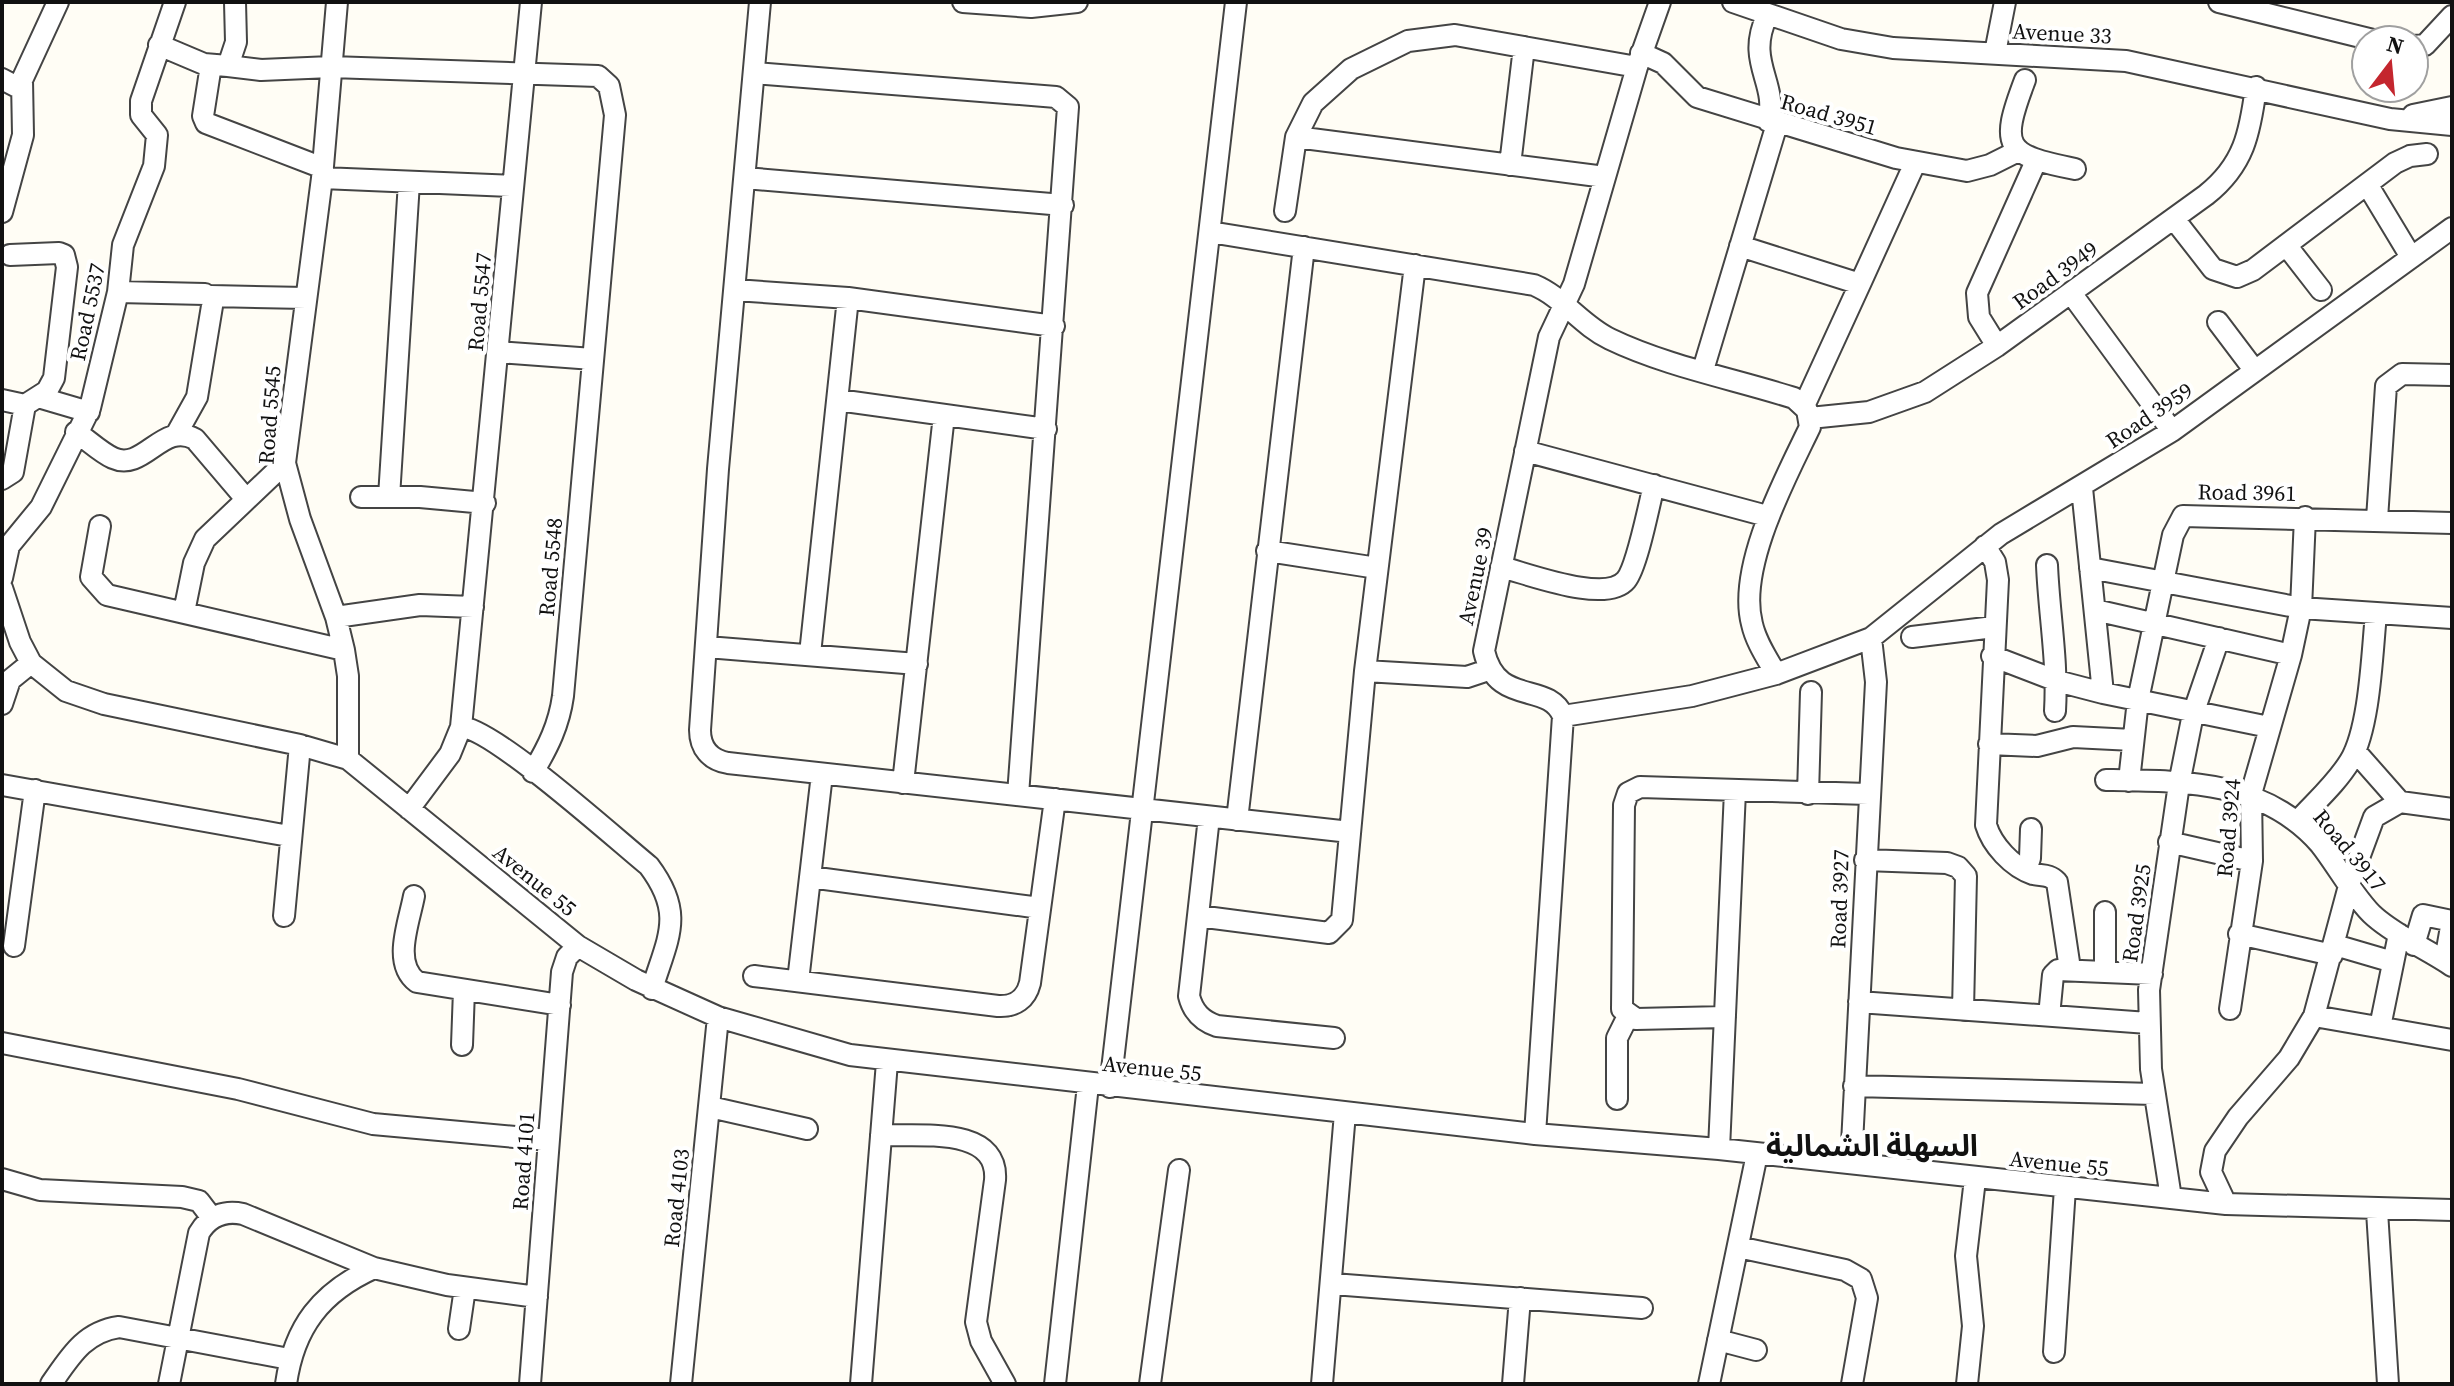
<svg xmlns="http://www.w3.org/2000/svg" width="2454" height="1386" font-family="'Source Serif 4','Noto Sans Arabic',serif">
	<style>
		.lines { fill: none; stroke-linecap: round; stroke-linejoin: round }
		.minor-casing { stroke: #444; stroke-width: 24 }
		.minor { stroke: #fff; stroke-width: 20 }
		.labels { text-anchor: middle; stroke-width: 8; stroke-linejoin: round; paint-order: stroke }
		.street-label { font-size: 22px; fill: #111; stroke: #fff }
		.district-label { font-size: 30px; font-weight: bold; fill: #111; stroke: #fff }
	</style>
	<rect width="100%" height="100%" fill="#fffdf5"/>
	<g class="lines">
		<g class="minor-casing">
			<path id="minor" d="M 337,2 L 322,178 L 285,463 L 300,519 L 336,617 L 344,650 L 348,676 L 348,759
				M 760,2 L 718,469 L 700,730 C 700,748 710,760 728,763 L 1350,832
				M 963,2 L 1031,7 L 1077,2
				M 1733,2 L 1841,39 L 1893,48 L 2126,61 L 2390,119 L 2452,125
				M 2219,2 L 2373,40
				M 1767,16 C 1745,63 1779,83 1768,121
				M 159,45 L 204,64 L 228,66 L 236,42 L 235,2
				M 2414,46 L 2425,45 L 2452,16
				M 1641,53 L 1663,63 L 1697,97 L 1896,158 L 1967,171 L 1990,165 L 2018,151
				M 1995,53 L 2005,2
				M 211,65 L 203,116 L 206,123 L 323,168
				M 228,66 L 261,70 L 331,67 L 598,76 L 609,86 L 615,115 L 563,696 C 559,725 548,747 533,772
				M 754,73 L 1056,97 L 1068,107 L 1018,795
				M 2,79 L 21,89
				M 2025,80 C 1999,148 2005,155 2075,169
				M 2413,115 L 2452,107
				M 1296,137 L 1605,177
				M 1510,165 L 1524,47
				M 322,178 L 513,186
				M 745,178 L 1063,205
				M 2367,184 L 2411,257
				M 1285,211 L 1296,137 L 1313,103 L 1351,69 L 1408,41 L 1455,35 L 1637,67
				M 2,212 L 23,135 L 22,80 L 58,2
				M 2174,219 L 2213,269 L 2237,277 L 2253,270 L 2395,163 L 2410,156 L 2427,154
				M 1210,232 L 1534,285 C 1563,297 1581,325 1610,339 C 1666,366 1734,379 1794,398 L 1807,410 L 1810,427 C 1786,477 1737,567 1752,624 C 1756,642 1767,658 1776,674
				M 2286,245 L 2321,290
				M 1740,246 L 1860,284 L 1915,163
				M 735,290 L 848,298 L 1054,326
				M 118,292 L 205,294 L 213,300 L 197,397 L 177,433
				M 2071,293 L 2172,431
				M 211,296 L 306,298
				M 2218,322 L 2255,371
				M 1997,346 L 1979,317 L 1977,293 L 2036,161
				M 498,352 L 593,359
				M 1703,370 L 1777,124
				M 38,397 L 89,412
				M 2,400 L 25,405
				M 838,400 L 1046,429
				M 1804,406 L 1860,284
				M 1810,418 L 1869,412 L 1925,392 L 1997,346 L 2206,195 C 2244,165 2250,133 2256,87
				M 76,432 C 88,440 100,452 113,458 C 144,472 162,421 195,439 L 246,499
				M 1525,451 L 1767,516
				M 2,479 L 13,472 L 25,405 L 47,391 L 54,378 L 67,267 L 64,255 L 59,253 L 10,255
				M 2082,488 L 2103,693
				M 361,497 L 420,497 L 485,503
				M 389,497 L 409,182
				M 2377,519 L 2386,386 L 2402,374 L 2452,375
				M 100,526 L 91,577 L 107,595 L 344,650
				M 1985,546 L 1995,562 L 1998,580 L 1986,825 C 1992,845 2012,867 2033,874 C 2043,876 2049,874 2057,882 L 2070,969
				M 1267,551 L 1377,568
				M 2047,565 C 2049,614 2058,661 2055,711
				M 1501,567 C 1529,574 1606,604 1626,580 C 1637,567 1649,505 1654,485
				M 2090,568 L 2301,608 L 2452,618
				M 2,578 L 9,546 L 41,507 L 90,408 L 118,292 L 123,245 L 154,166 L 157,135 L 141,115 L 141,101 L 175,2
				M 2,588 L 20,642 L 31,663 L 66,691 L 104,704 L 300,745 L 348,759 L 578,946 L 636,980 L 718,1017 L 850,1055 L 1535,1134 L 1719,1149 L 2226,1204 L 2452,1210
				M 2095,610 L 2291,655
				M 184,612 L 194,563 L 205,539 L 285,463
				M 336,617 L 420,605 L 473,607
				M 1912,637 L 1994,627
				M 707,647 L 917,664
				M 810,654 L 848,298
				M 1992,656 L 2057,681 L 2103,693 L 2269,727
				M 1365,671 L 1467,677 L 1488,670
				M 2,704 L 10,680 L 31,663
				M 1563,716 L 1692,696 L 1776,674 L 1871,638 L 2001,534 L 2172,431 L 2452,228
				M 461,727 C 493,728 617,840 649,866 C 685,914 668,937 652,989
				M 1989,744 L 2037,746 L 2073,737 L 2133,740
				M 2355,751 L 2400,802
				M 2106,780 C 2184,781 2264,780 2320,844 C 2336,864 2358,903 2375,917 C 2398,937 2427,949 2452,966
				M 2129,781 L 2138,700 L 2173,535 L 2183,516 L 2452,523
				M 903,783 L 944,415
				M 2,785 L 289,836
				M 1808,794 L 1811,692
				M 409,809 L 450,754 L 461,727 L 531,2
				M 1209,817 L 1189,996 C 1193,1012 1202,1021 1217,1026 L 1334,1038
				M 1237,820 L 1304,247
				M 2297,822 C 2315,802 2336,784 2350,761 C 2370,728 2372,653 2376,614
				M 2169,842 L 2252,861
				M 1865,860 L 1947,863 L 1958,867 L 1966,876 L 1963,1010
				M 2026,870 L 2030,858 L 2031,829
				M 810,877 L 1040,908
				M 414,896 C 409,923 392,963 417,982 L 560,1005
				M 284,916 L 300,745
				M 1198,916 L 1329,933 L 1342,920 L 1365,671 L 1415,265
				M 2239,934 L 2332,955
				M 2335,945 L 2393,962
				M 2414,945 L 2423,915 L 2452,921
				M 14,946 L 35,790
				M 2445,961 L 2452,921
				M 2105,969 L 2105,912
				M 754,976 L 998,1006 C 1015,1007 1026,999 1030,983 L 1055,799
				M 798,981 L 822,774
				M 1859,1002 L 2148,1023
				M 2230,1009 L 2252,861 L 2251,794 L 2291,655 L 2301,608 L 2305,517
				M 2049,1016 L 2053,975 L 2058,970 L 2152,974
				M 2314,1016 L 2452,1040
				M 1725,1017 L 1636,1019 L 1622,1009 L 1624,805 L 1628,793 L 1640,787 L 1868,794
				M 2380,1027 L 2399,934
				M 2,1043 L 238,1089 L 373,1124 L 548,1140
				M 462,1045 L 464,990
				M 1854,1086 L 2154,1094
				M 1110,1087 L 1236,2
				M 1617,1099 L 1617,1038 L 1628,1016
				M 710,1107 L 807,1129
				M 1535,1134 L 1563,716 C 1548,680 1497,708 1484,651 L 1549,337 L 1574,284 L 1637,67 L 1660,2
				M 881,1135 C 917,1137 999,1125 995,1180 L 976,1322 L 981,1341 L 1005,1384
				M 1719,1149 L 1735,791
				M 1851,1163 L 1876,682 L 1871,638
				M 2,1179 L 40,1190 L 182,1197 L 199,1201 L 212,1218
				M 2171,1198 L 2151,1069 L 2149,990 L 2179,784 L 2193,714 L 2219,638
				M 2226,1204 L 2211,1172 L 2215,1151 L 2238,1117 L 2289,1058 L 2314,1016 L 2350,882 L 2374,817 L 2400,802 L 2452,809
				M 2377,1211 L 2388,1384
				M 1738,1247 L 1845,1270 L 1861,1279 L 1867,1298 L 1852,1384
				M 1333,1284 L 1642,1308
				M 459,1329 L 465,1288
				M 1718,1340 L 1756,1350
				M 2054,1352 L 2065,1188
				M 51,1384 C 70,1357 84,1332 119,1327 L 289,1359
				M 169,1384 L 199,1233 C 209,1216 224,1210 243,1214 L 374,1268 L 447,1285 L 537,1297
				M 286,1384 C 294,1327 321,1292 374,1268
				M 530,1384 L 562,972 L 567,957 L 578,946
				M 681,1384 L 718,1017
				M 861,1384 L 887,1062
				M 1055,1384 L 1088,1085
				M 1150,1384 L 1179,1170
				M 1322,1384 L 1345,1113
				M 1513,1384 L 1520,1298
				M 1709,1384 L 1757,1154
				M 1967,1384 L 1973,1326 L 1966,1256 L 1975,1179"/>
		</g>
		<use href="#minor" class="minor"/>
	</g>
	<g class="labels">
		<g class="street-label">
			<text transform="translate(2062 33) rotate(3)" y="8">Avenue 33</text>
			<text transform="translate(1829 114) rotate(16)" y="8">Road 3951</text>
			<text transform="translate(2055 275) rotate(-36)" y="8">Road 3949</text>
			<text transform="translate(479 302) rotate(-85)" y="8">Road 5547</text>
			<text transform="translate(87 312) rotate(-78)" y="8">Road 5537</text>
			<text transform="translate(269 415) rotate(-86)" y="8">Road 5545</text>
			<text transform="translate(2149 415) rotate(-34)" y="8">Road 3959</text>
			<text transform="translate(2247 492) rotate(1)" y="8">Road 3961</text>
			<text transform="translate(550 567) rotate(-85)" y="8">Road 5548</text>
			<text transform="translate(1475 576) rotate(-78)" y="8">Avenue 39</text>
			<text transform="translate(2228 828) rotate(-85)" y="8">Road 3924</text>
			<text transform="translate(2350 850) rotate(50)" y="8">Road 3917</text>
			<text transform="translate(535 880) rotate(39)" y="8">Avenue 55</text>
			<text transform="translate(1839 899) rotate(-88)" y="8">Road 3927</text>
			<text transform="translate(2136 913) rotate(-82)" y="8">Road 3925</text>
			<text transform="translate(1152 1068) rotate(6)" y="8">Avenue 55</text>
			<text transform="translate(523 1161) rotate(-86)" y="8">Road 4101</text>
			<text transform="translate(2059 1163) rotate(6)" y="8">Avenue 55</text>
			<text transform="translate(676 1198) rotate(-84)" y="8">Road 4103</text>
		</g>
		<g class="district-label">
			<text x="1872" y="1156">السهلة الشمالية</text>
		</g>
	</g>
	<rect width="2454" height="1386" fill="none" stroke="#111111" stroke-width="8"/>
	<g transform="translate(2390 64) rotate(16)"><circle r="38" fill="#ffffff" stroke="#a0a0a0" stroke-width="2"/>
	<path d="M0-6L14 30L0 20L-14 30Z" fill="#c4262e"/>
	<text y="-12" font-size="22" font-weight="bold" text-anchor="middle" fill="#111111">N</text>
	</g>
</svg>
